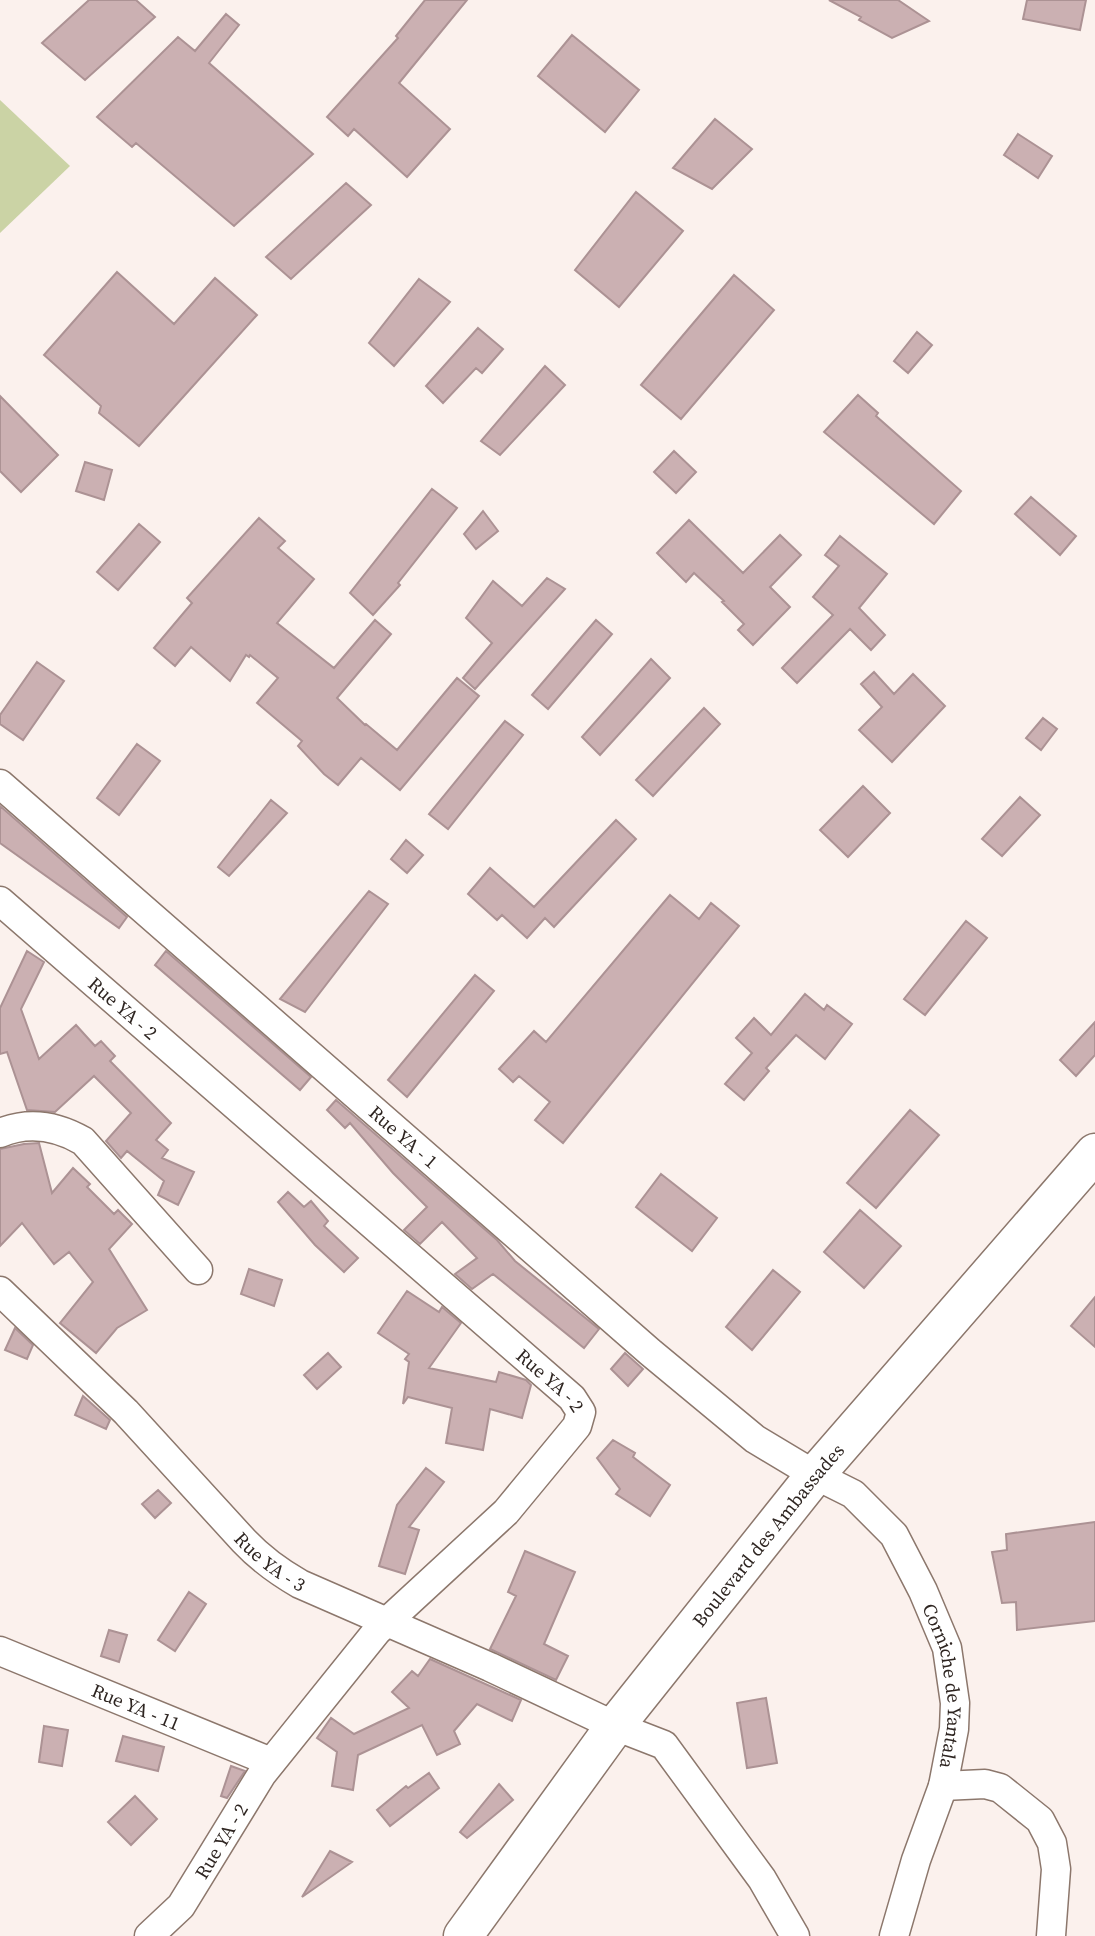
<svg xmlns="http://www.w3.org/2000/svg" width="1095" height="1936" font-family="'Source Serif 4',serif">
	<style>
		.green { fill: #cbd3a5 }
		.building { fill: #cbb0b2; stroke: #ac9294; stroke-width: 2 }
		.lines { fill: none; stroke-linecap: round; stroke-linejoin: round }
		.minor-casing { stroke: #8c776c; stroke-width: 31 }
		.secondary-casing { stroke: #8c776c; stroke-width: 41 }
		.minor { stroke: #fff; stroke-width: 28 }
		.secondary { stroke: #fff; stroke-width: 38 }
		.labels { text-anchor: middle; stroke-width: 5; stroke-linejoin: round; paint-order: stroke }
		.street-label { font-size: 19px; fill: #2e2521; stroke: #fff }
	</style>
	<rect width="100%" height="100%" fill="#fbf1ed"/>
	<path class="green" d="M 0,100 L 70,166 L 0,233 Z"/>
	<path class="building" d="M 89,0 L 136,0 L 155,17 L 85,80 L 42,43 Z
		M 425,0 L 467,0 L 399,83 L 450,129 L 407,177 L 354,129 L 348,136 L 327,117 L 398,38 L 396,36 Z
		M 829,0 L 898,0 L 929,21 L 892,38 L 859,20 L 861,17 Z
		M 1027,0 L 1086,0 L 1080,30 L 1023,19 Z
		M 226,14 L 239,25 L 209,63 L 313,154 L 234,226 L 136,143 L 132,147 L 97,117 L 178,37 L 195,51 Z
		M 572,35 L 639,90 L 605,132 L 538,76 Z
		M 715,119 L 752,149 L 712,189 L 673,168 Z
		M 1018,134 L 1052,156 L 1038,178 L 1004,155 Z
		M 346,183 L 371,205 L 291,279 L 266,257 Z
		M 636,192 L 683,231 L 619,307 L 575,270 Z
		M 117,272 L 174,324 L 215,278 L 257,315 L 139,446 L 99,413 L 101,406 L 44,355 Z
		M 734,275 L 774,310 L 681,419 L 641,385 Z
		M 419,279 L 450,302 L 394,366 L 369,343 Z
		M 478,328 L 503,349 L 482,373 L 476,368 L 443,403 L 426,386 Z
		M 917,332 L 932,345 L 908,373 L 894,361 Z
		M 545,366 L 565,385 L 500,455 L 481,441 Z
		M 858,395 L 878,413 L 876,416 L 961,491 L 934,524 L 824,432 Z
		M 0,396 L 58,455 L 21,492 L 0,471 Z
		M 674,451 L 696,472 L 676,493 L 654,472 Z
		M 85,462 L 112,470 L 104,500 L 76,491 Z
		M 432,489 L 457,508 L 398,583 L 400,585 L 373,615 L 350,593 Z
		M 1031,497 L 1076,536 L 1060,555 L 1015,514 Z
		M 483,511 L 498,531 L 476,549 L 464,534 Z
		M 259,518 L 285,541 L 278,548 L 314,579 L 277,623 L 334,668 L 375,620 L 391,634 L 337,698 L 365,725 L 366,724 L 397,750 L 457,678 L 479,696 L 400,790 L 361,758 L 338,785 L 324,774 L 298,746 L 302,741 L 257,703 L 278,678 L 250,655 L 249,657 L 246,655 L 230,681 L 191,647 L 175,666 L 154,648 L 192,603 L 187,598 Z
		M 689,520 L 743,573 L 780,535 L 801,555 L 770,587 L 790,607 L 753,645 L 738,630 L 744,624 L 722,602 L 724,601 L 694,573 L 686,582 L 657,553 Z
		M 139,524 L 160,542 L 118,590 L 97,572 Z
		M 840,536 L 887,574 L 859,608 L 885,635 L 871,650 L 850,629 L 797,683 L 782,668 L 833,615 L 813,597 L 839,566 L 825,555 Z
		M 547,578 L 565,589 L 475,689 L 463,678 L 492,643 L 466,618 L 493,581 L 522,606 Z
		M 596,620 L 612,634 L 548,709 L 532,695 Z
		M 651,659 L 670,678 L 600,755 L 582,737 Z
		M 37,662 L 64,681 L 23,740 L 0,724 L 0,715 Z
		M 874,672 L 894,694 L 913,674 L 945,706 L 892,762 L 859,730 L 882,707 L 861,684 Z
		M 704,708 L 720,724 L 653,796 L 636,780 Z
		M 1043,718 L 1057,729 L 1041,750 L 1026,738 Z
		M 505,721 L 523,735 L 448,829 L 429,814 Z
		M 137,744 L 160,761 L 119,815 L 97,798 Z
		M 863,786 L 890,813 L 848,857 L 820,830 Z
		M 1020,797 L 1040,815 L 1002,856 L 982,839 Z
		M 271,800 L 287,813 L 229,876 L 218,867 Z
		M 0,806 L 127,917 L 119,928 L 0,843 Z
		M 616,820 L 636,839 L 554,927 L 545,918 L 527,938 L 502,915 L 497,920 L 468,894 L 490,868 L 534,907 Z
		M 406,840 L 423,855 L 407,873 L 391,859 Z
		M 369,891 L 388,904 L 305,1012 L 280,999 Z
		M 670,895 L 699,919 L 711,903 L 739,926 L 563,1143 L 535,1120 L 550,1102 L 519,1076 L 513,1082 L 499,1069 L 534,1031 L 546,1042 Z
		M 966,921 L 987,938 L 925,1015 L 904,999 Z
		M 27,951 L 44,962 L 21,1009 L 39,1059 L 76,1025 L 95,1046 L 101,1041 L 115,1056 L 110,1061 L 171,1123 L 156,1140 L 168,1150 L 162,1158 L 194,1172 L 178,1205 L 158,1195 L 164,1181 L 127,1151 L 121,1158 L 106,1141 L 131,1113 L 94,1076 L 55,1112 L 27,1110 L 7,1052 L 0,1054 L 0,1008 Z
		M 166,951 L 311,1077 L 300,1090 L 155,965 Z
		M 475,975 L 494,991 L 407,1097 L 388,1080 Z
		M 805,994 L 824,1010 L 827,1005 L 852,1024 L 825,1059 L 796,1035 L 766,1068 L 769,1071 L 744,1100 L 725,1084 L 752,1053 L 736,1038 L 754,1018 L 771,1035 Z
		M 1095,1022 L 1095,1055 L 1076,1076 L 1060,1060 Z
		M 336,1100 L 497,1240 L 515,1261 L 599,1329 L 584,1348 L 493,1274 L 472,1289 L 455,1274 L 477,1258 L 442,1222 L 420,1244 L 404,1230 L 427,1207 L 393,1173 L 350,1123 L 345,1128 L 327,1110 Z
		M 910,1110 L 939,1135 L 876,1208 L 847,1183 Z
		M 39,1143 L 52,1193 L 73,1168 L 90,1184 L 87,1187 L 114,1214 L 118,1210 L 132,1224 L 109,1249 L 147,1310 L 117,1328 L 96,1353 L 60,1323 L 93,1282 L 69,1252 L 54,1264 L 22,1223 L 0,1246 L 0,1149 L 24,1144 Z
		M 661,1174 L 717,1218 L 692,1251 L 636,1207 Z
		M 288,1192 L 304,1207 L 311,1201 L 328,1221 L 324,1226 L 358,1258 L 344,1272 L 315,1245 L 278,1202 Z
		M 860,1210 L 901,1246 L 864,1288 L 824,1252 Z
		M 249,1269 L 282,1280 L 274,1306 L 241,1294 Z
		M 773,1270 L 800,1292 L 752,1350 L 726,1327 Z
		M 407,1291 L 439,1312 L 442,1307 L 461,1323 L 429,1368 L 496,1382 L 499,1372 L 526,1380 L 531,1385 L 522,1418 L 490,1409 L 483,1450 L 446,1443 L 452,1408 L 408,1397 L 403,1404 L 409,1362 L 405,1359 L 409,1354 L 378,1333 Z
		M 1095,1297 L 1095,1347 L 1071,1326 Z
		M 15,1328 L 33,1345 L 27,1359 L 5,1350 Z
		M 328,1353 L 341,1367 L 317,1389 L 304,1375 Z
		M 625,1353 L 643,1369 L 628,1386 L 611,1369 Z
		M 83,1396 L 110,1420 L 106,1429 L 75,1415 Z
		M 613,1440 L 635,1453 L 633,1457 L 670,1485 L 650,1516 L 616,1494 L 620,1489 L 597,1458 Z
		M 426,1468 L 444,1482 L 409,1527 L 419,1530 L 405,1574 L 379,1566 L 397,1505 Z
		M 158,1490 L 171,1503 L 155,1518 L 142,1504 Z
		M 1095,1522 L 1095,1621 L 1017,1630 L 1016,1602 L 1002,1603 L 992,1552 L 1007,1550 L 1006,1534 Z
		M 525,1551 L 575,1572 L 544,1644 L 568,1656 L 556,1680 L 490,1649 L 516,1596 L 508,1592 Z
		M 189,1592 L 206,1604 L 175,1651 L 158,1640 Z
		M 109,1630 L 127,1635 L 119,1662 L 101,1656 Z
		M 430,1659 L 521,1700 L 512,1721 L 477,1704 L 454,1731 L 460,1744 L 437,1755 L 422,1725 L 358,1755 L 353,1790 L 332,1786 L 337,1752 L 317,1738 L 331,1718 L 354,1734 L 409,1708 L 392,1692 L 412,1671 L 418,1676 Z
		M 766,1698 L 777,1763 L 747,1768 L 737,1703 Z
		M 44,1726 L 68,1730 L 62,1766 L 39,1762 Z
		M 123,1736 L 164,1747 L 158,1771 L 116,1761 Z
		M 231,1766 L 245,1771 L 227,1798 L 221,1796 Z
		M 429,1773 L 439,1788 L 390,1826 L 377,1810 L 406,1786 L 408,1788 Z
		M 499,1784 L 513,1800 L 467,1838 L 460,1832 Z
		M 135,1796 L 157,1819 L 131,1845 L 108,1822 Z
		M 330,1851 L 352,1862 L 302,1897 Z"/>
	<g class="lines">
		<g class="minor-casing">
			<g id="minor">
				<path id="s1" d="M 0,784 L 650,1352 L 755,1439 L 815,1475 L 853,1494 L 894,1535 L 923,1591 L 947,1648 L 955,1703 L 954,1729 L 943,1786 L 916,1860 L 894,1936"/>
				<path id="s2" d="M 0,901 L 572,1398 L 581,1412 L 577,1426 L 506,1512 L 377,1631 L 262,1774 L 181,1906 L 149,1936"/>
				<path d="M 0,1133 C 29,1121 57,1126 83,1141 L 198,1270"/>
				<path id="s3" d="M 0,1291 L 126,1412 L 244,1541 C 261,1559 279,1572 300,1584 L 490,1667 L 615,1726 L 664,1745 L 762,1879 L 795,1936"/>
				<path id="s4" d="M 0,1651 L 271,1762"/>
				<path d="M 943,1786 L 985,1784 L 1000,1788 L 1040,1820 L 1052,1843 L 1056,1869 L 1051,1936"/>
			</g>
		</g>
		<g class="secondary-casing">
			<g id="secondary">
				<path id="s5" d="M 463,1936 L 615,1726 L 815,1475 L 1095,1153"/>
			</g>
		</g>
		<use href="#minor" class="minor"/>
		<use href="#secondary" class="secondary"/>
	</g>
	<g class="labels">
		<g class="street-label">
			<text dy="7" stroke="none"><textPath href="#s2" startOffset="163">Rue YA - 2</textPath></text>
			<text dy="7" stroke="none"><textPath href="#s1" startOffset="536">Rue YA - 1</textPath></text>
			<text dy="7" stroke="none"><textPath href="#s2" startOffset="730">Rue YA - 2</textPath></text>
			<text dy="7" stroke="none"><textPath href="#s5" startOffset="504">Boulevard des Ambassades</textPath></text>
			<text dy="7" stroke="none"><textPath href="#s3" startOffset="383">Rue YA - 3</textPath></text>
			<text dy="7" stroke="none"><textPath href="#s1" startOffset="1332">Corniche de Yantala</textPath></text>
			<text dy="7" stroke="none"><textPath href="#s4" startOffset="147">Rue YA - 11</textPath></text>
			<text transform="translate(221 1841) rotate(-59)" y="7">Rue YA - 2</text>
		</g>
	</g>
</svg>
